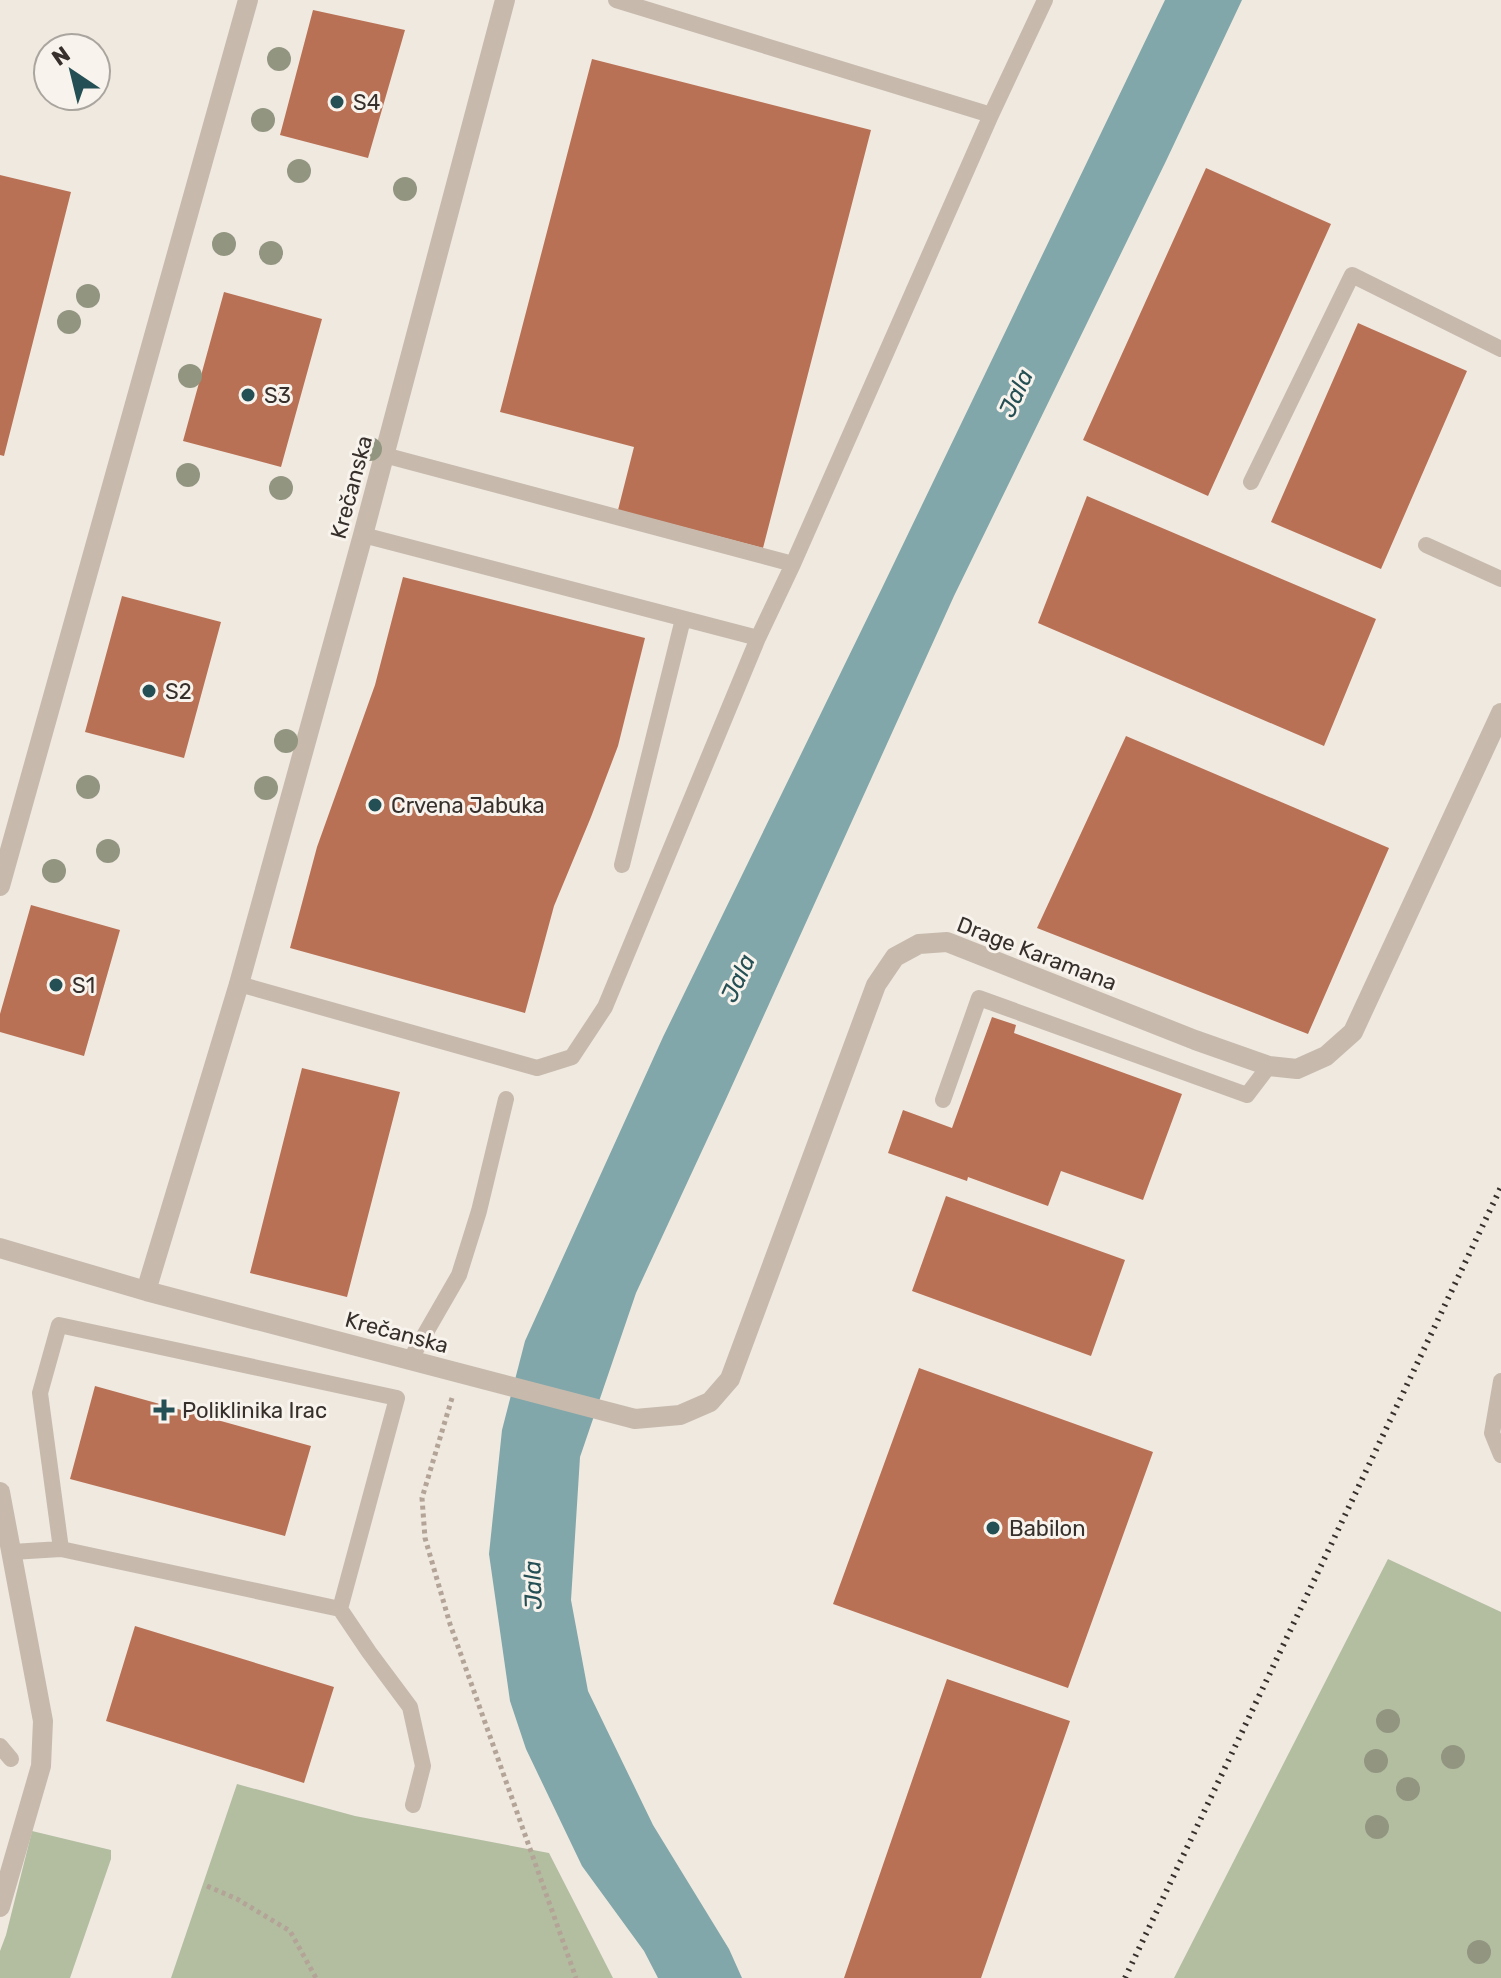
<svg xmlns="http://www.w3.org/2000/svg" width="1501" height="1978" font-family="Rubik,sans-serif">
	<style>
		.green { fill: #b3bea1 }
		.water { fill: #81a7aa }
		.building { fill: #b97155 }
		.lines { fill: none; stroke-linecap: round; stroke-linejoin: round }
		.path { stroke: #b3a497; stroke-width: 5; stroke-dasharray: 4 4; stroke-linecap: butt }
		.lane { stroke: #c7baad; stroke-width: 16 }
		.street { stroke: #c7baad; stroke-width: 20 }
		.rail { stroke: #362f2b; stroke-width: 6; stroke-dasharray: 2 6; stroke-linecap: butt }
		.tree { fill: #929680 }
		.poi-dot { fill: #244f54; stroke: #f8f3ec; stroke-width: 3 }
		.labels { text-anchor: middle; stroke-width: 6; stroke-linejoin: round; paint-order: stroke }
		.poi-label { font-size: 22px; fill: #362f2b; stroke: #f8f3ec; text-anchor: start }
		.street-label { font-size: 22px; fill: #362f2b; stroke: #f8f3ec }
		.water-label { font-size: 24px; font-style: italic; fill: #244f54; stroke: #f8f3ec }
	</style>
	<rect width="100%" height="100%" fill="#f0e9e0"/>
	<path class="green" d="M 1388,1559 L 1501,1612 L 1501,1978 L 1174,1978 Z
		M 237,1784 L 355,1816 L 549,1853 L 613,1978 L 171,1978 Z
		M 32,1831 L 111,1850 L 111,1859 L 70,1978 L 0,1978 L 0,1951 L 6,1935 Z"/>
	<path class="water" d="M 1165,0 L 1242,0 L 1166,161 L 954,596 L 726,1099 L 636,1293 L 580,1457 L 571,1600 L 588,1691 L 653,1825 L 729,1949 L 742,1978 L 658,1978 L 644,1951 L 582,1866 L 526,1749 L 510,1701 L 489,1554 L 502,1430 L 525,1341 L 663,1037 L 883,586 Z"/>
	<path class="building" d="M 313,10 L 405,30 L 368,158 L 280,135 Z
		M 592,59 L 871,130 L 763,548 L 618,510 L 634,447 L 500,412 Z
		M 1206,168 L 1331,224 L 1208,496 L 1083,440 Z
		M 0,175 L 71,192 L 4,456 L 0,455 Z
		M 224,292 L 322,319 L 281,467 L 183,441 Z
		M 1358,323 L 1467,371 L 1381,569 L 1271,522 Z
		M 1087,496 L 1376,619 L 1324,746 L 1038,623 Z
		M 403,577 L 645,638 L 618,746 L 591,817 L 554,906 L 525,1013 L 290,948 L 317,847 L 375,685 Z
		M 122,596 L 221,622 L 184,758 L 85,732 Z
		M 1126,736 L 1389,848 L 1308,1034 L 1037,928 Z
		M 31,905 L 120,930 L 84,1056 L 0,1032 L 0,1014 Z
		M 992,1017 L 1016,1025 L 1014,1033 L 1182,1094 L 1143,1200 L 1061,1171 L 1048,1206 L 968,1177 L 967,1181 L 888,1153 L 903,1110 L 952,1128 Z
		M 302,1068 L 400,1092 L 347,1297 L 250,1273 Z
		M 946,1196 L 1125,1260 L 1091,1356 L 912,1291 Z
		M 919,1368 L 1153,1452 L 1068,1688 L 833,1604 Z
		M 95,1386 L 311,1446 L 285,1536 L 70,1479 Z
		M 135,1626 L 334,1687 L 304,1783 L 106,1721 Z
		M 947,1679 L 1070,1721 L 981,1978 L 844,1978 Z"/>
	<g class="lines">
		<path class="path" d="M 452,1398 L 422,1498 L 425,1538 L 450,1624 L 576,1978
			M 207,1886 L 237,1899 L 290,1931 L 316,1978"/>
		<path class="lane" d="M 616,0 L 991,115
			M 384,455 L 793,564
			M 1251,482 L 1352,275 L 1501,349
			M 363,535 L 758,638
			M 1426,545 L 1501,579
			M 622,865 L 683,619
			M 239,984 L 537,1068 L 572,1057 L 605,1007 L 758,638 L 793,564 L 991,115 L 1045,0
			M 943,1100 L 979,998 L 1247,1095 L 1269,1066
			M 410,1360 L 459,1275 L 479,1211 L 506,1099
			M 1501,1381 L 1492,1433 L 1501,1455
			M 61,1549 L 40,1393 L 59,1325 L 397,1398 L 340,1609
			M 12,1552 L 61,1549 L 340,1609 L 369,1652 L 410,1707 L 423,1766 L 413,1805
			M 0,1746 L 11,1759"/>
		<path class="street" d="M 0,886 L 248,0
			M 0,1248 L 146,1291 L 635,1419 L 680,1415 L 710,1402 L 730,1379 L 876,985 L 895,957 L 919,944 L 947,942 L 1195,1040 L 1269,1066 L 1297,1069 L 1326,1056 L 1353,1032 L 1501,713
			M 146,1291 L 239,984 L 363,535 L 505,0
			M 0,1492 L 43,1721 L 41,1766 L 0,1907"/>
		<path class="rail" d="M 1125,1978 L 1501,1187"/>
	</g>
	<g class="tree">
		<circle cx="279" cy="59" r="12"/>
		<circle cx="263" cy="120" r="12"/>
		<circle cx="299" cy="171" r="12"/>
		<circle cx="405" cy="189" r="12"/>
		<circle cx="224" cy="244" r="12"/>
		<circle cx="271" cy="253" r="12"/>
		<circle cx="88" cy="296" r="12"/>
		<circle cx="69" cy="322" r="12"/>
		<circle cx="190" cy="376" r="12"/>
		<circle cx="370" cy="449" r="12"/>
		<circle cx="188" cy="475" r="12"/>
		<circle cx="281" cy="488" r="12"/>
		<circle cx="286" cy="741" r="12"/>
		<circle cx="88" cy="787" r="12"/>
		<circle cx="266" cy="788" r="12"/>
		<circle cx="108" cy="851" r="12"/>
		<circle cx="54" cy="871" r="12"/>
		<circle cx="1388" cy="1721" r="12"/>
		<circle cx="1453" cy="1757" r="12"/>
		<circle cx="1376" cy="1761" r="12"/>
		<circle cx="1408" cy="1789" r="12"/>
		<circle cx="1377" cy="1827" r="12"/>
		<circle cx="1479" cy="1952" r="12"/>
	</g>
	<g class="poi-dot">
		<circle cx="337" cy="102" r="8"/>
		<circle cx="248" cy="395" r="8"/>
		<circle cx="149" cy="691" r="8"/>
		<circle cx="375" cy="805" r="8"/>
		<circle cx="56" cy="985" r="8"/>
		<path d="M160 1398h8v8h8v8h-8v8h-8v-8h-8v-8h8z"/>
		<circle cx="993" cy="1528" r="8"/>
	</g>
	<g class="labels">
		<g class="poi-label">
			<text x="353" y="110">S4</text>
			<text x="264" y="403">S3</text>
			<text x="165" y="699">S2</text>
			<text x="391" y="813">Crvena Jabuka</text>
			<text x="72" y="993">S1</text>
			<text x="182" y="1418">Poliklinika Irac</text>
			<text x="1009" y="1536">Babilon</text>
		</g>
		<g class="street-label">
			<text transform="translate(351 487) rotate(-75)" y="8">Krečanska</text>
			<text transform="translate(1037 953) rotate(21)" y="8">Drage Karamana</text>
			<text transform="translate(397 1332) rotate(15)" y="8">Krečanska</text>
		</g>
		<g class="water-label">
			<text transform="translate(1016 393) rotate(-65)" y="8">Jala</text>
			<text transform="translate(738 978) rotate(-65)" y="8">Jala</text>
			<text transform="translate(533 1585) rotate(-92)" y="8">Jala</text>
		</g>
	</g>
	<g transform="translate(72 72) rotate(325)"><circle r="38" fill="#f8f3ec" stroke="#aaa59f" stroke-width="2"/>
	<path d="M0-6L14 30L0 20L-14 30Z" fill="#244f54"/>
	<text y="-12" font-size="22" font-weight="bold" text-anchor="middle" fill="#362f2b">N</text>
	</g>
</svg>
